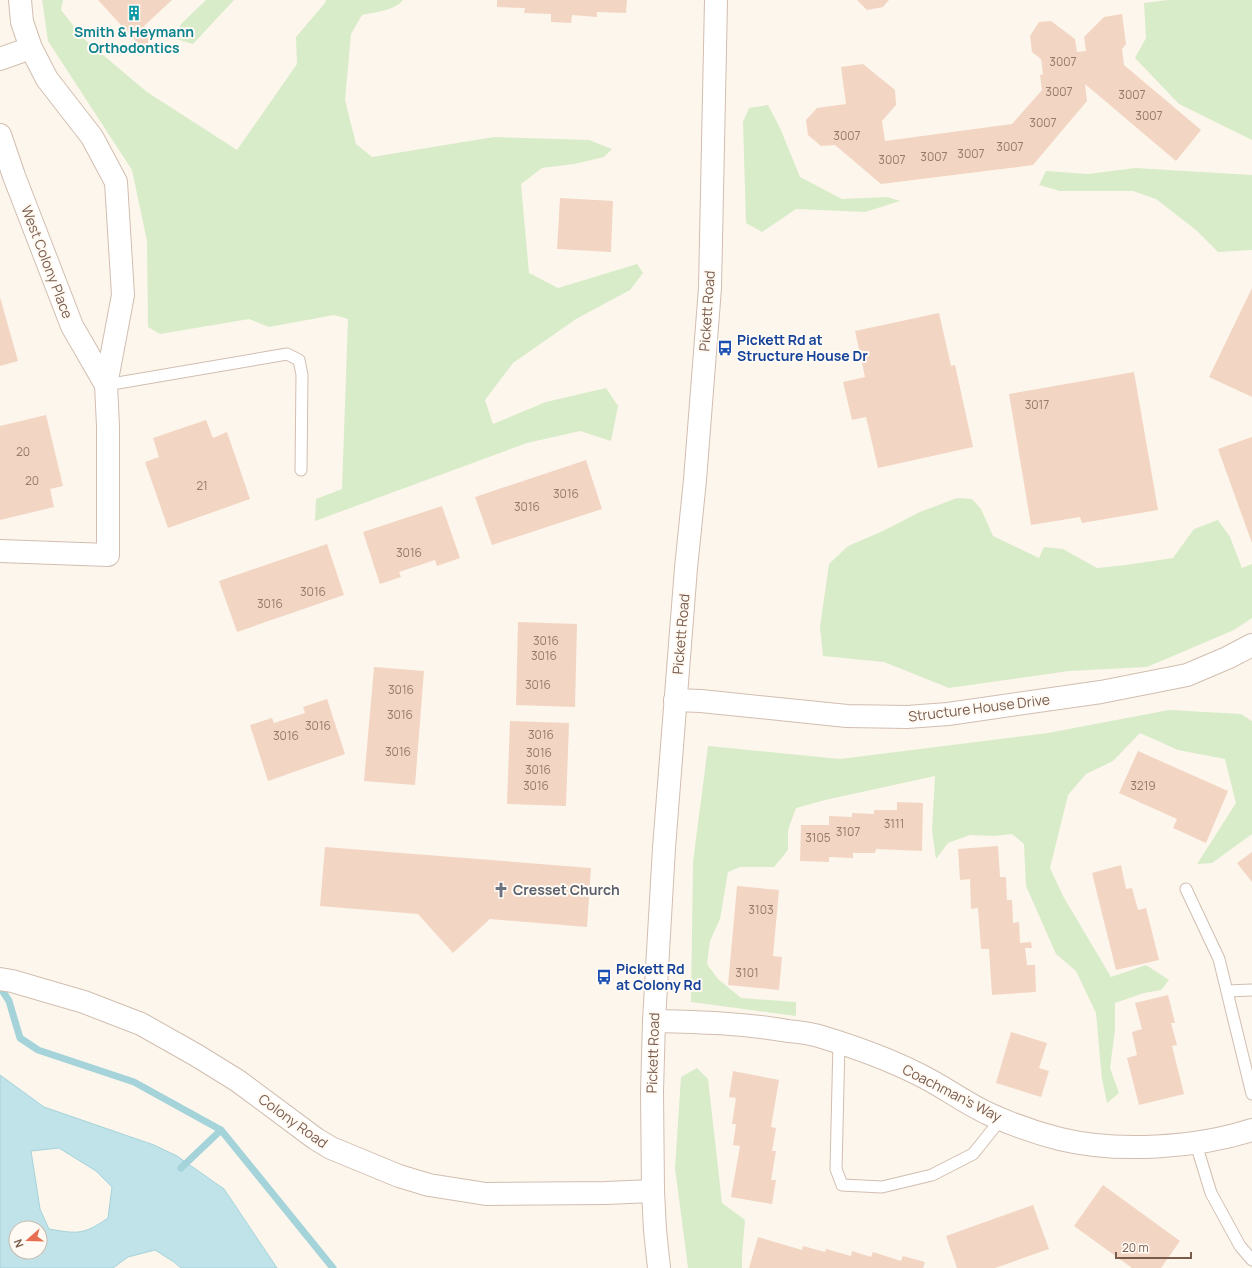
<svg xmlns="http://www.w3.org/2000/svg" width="1252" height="1268" font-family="Manrope,sans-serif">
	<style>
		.green { fill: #d8ecc9 }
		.water { fill: #bfe3e8; stroke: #a5d3da; fill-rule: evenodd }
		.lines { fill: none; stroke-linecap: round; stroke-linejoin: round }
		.stream { stroke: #a5d3da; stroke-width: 7 }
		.building { fill: #f3d5c3 }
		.service-casing { stroke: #d1beb0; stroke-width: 13 }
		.minor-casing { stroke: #d1beb0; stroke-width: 24 }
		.tertiary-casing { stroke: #d1beb0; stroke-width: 24 }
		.service { stroke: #fff; stroke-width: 11 }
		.minor { stroke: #fff; stroke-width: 22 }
		.tertiary { stroke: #fff; stroke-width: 22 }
		.labels { text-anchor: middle; stroke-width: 4; stroke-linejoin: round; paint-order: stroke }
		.number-label { font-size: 12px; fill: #987a6a }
		.culture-label { font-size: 14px; font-weight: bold; fill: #0d838f; stroke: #fffaf3 }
		.street-label { font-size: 14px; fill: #7a5c4d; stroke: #fffaf3 }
		.transit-label { font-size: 14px; font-weight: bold; fill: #164399; stroke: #fffaf3; text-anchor: start }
		.worship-label { font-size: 14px; font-weight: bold; fill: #5b616d; stroke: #fffaf3; text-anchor: start }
	</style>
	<rect width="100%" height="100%" fill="#fdf6ec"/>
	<path class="green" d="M 42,0 L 63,0 L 61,10 L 84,39 L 147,92 L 237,150 L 297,64 L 296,37 L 325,3 L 326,0 L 403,0 C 394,11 375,12 362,15 L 351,34 L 345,100 L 356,144 L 372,157 L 494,137 L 589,140 L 612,149 L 604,157 L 574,164 L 542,168 L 521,184 L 529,273 L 558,288 L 637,264 L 643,273 L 630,290 L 576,319 L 513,363 L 485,400 L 493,424 L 546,402 L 606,388 L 618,406 L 611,441 L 580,431 L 527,443 L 315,521 L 316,499 L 342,489 L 348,319 L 334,315 L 269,327 L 249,319 L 160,334 L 148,327 L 147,241 L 132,170 L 48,41 Z
		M 206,0 L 234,0 L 193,44 L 176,39 L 181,24 Z
		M 1168,0 L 1252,0 L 1252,140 L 1179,104 L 1135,58 L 1146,38 L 1144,3 Z
		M 768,105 L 780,128 L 800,177 L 842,199 L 887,197 L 900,201 L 865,212 L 796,209 L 762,232 L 746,223 L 743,122 L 749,108 Z
		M 1135,168 L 1252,175 L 1252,250 L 1218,252 L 1196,230 L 1156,199 L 1133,191 L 1060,191 L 1039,185 L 1046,171 L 1088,174 Z
		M 957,498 L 972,499 L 981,509 L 993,536 L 1039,558 L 1044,547 L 1063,549 L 1097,568 L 1126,565 L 1173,558 L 1194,529 L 1218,520 L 1230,537 L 1242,568 L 1252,564 L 1252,618 L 1234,630 L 1147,667 L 1069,671 L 949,688 L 884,662 L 823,656 L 820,627 L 829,564 L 848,546 L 883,531 L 920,512 Z
		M 1169,710 L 1241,714 L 1252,721 L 1252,834 L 1212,863 L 1197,864 L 1236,803 L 1225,759 L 1178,750 L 1140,733 L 1113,761 L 1086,774 L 1068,795 L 1050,868 L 1063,896 L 1111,977 L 1146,965 L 1169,980 L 1161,990 L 1144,993 L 1115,1003 L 1115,1030 L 1110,1068 L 1119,1093 L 1107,1103 L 1102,1079 L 1096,1013 L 1076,971 L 1056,954 L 1026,886 L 1024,844 L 1012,834 L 994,836 L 970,835 L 948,843 L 936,859 L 932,831 L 935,776 L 825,800 L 796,808 L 788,830 L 788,850 L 774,867 L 740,867 L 728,872 L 720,919 L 710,941 L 707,964 L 718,979 L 741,998 L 796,1002 L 796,1016 L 691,1002 L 693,862 L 708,746 L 840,759 L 1048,733 Z
		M 697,1068 L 708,1079 L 722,1203 L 745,1220 L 742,1255 L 742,1268 L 688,1268 L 675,1168 L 681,1077 Z"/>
	<path class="water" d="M 0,1075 L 44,1107 L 154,1145 L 177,1156 L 224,1189 L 277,1268 L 181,1268 L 174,1262 L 155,1250 L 128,1257 L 113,1268 L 0,1268 ZM 59,1148 L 96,1171 L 112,1187 L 108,1218 C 83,1235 78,1234 49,1229 L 40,1209 L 31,1151 ZM 16,1228 L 40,1228 L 40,1252 L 16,1252 Z"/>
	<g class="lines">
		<path class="stream" d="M 0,987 L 9,1001 L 20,1038 L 38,1050 L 134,1082 L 221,1130 L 333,1268
			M 181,1168 L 221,1130"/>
	</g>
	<path class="building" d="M 98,0 L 172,0 L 144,26 L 154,37 L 142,48 Z
		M 497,0 L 627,0 L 626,13 L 597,12 L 597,17 L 572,15 L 571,23 L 551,22 L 551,14 L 524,13 L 525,8 L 497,7 Z
		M 857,0 L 889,0 L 883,7 L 867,10 Z
		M 1122,14 L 1126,44 L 1122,49 L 1124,65 L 1201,130 L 1176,161 L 1085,84 L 1087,101 L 1033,165 L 881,184 L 835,145 L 821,146 L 808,135 L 806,120 L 817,108 L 846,104 L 841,67 L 863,64 L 895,90 L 896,105 L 882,121 L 885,141 L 1012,124 L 1042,90 L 1040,75 L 1043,74 L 1041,59 L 1032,52 L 1030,36 L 1039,22 L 1051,21 L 1075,39 L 1077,52 L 1086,51 L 1084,37 L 1104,17 Z
		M 560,198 L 613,201 L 611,252 L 557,249 Z
		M 1252,288 L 1252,397 L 1209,377 Z
		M 0,297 L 18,361 L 0,366 Z
		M 939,313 L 951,366 L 955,365 L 973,447 L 878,468 L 866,417 L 852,420 L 843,382 L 865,377 L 855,331 Z
		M 1134,372 L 1158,510 L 1082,523 L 1080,517 L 1031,525 L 1009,394 Z
		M 46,415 L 63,486 L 50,489 L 54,507 L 0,520 L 0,426 Z
		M 206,420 L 213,438 L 227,432 L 250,499 L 168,528 L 145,462 L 159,457 L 153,438 Z
		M 1252,437 L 1252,543 L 1218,449 Z
		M 586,460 L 602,509 L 492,545 L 475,497 Z
		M 442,506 L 460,558 L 437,566 L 435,560 L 399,572 L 401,577 L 380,584 L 363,532 Z
		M 327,544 L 344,595 L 237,632 L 219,581 Z
		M 518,622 L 577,624 L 575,707 L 516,705 Z
		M 374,667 L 424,671 L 415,785 L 364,781 Z
		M 327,699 L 345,754 L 268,781 L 250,725 L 272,718 L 274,723 L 305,713 L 303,707 Z
		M 510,721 L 569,723 L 566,806 L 507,804 Z
		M 1138,751 L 1228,791 L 1206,843 L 1173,828 L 1177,819 L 1119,793 Z
		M 897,802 L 923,803 L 922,851 L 876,849 L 875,853 L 853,853 L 853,858 L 829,857 L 829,862 L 800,861 L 801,825 L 829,825 L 829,816 L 852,817 L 852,813 L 874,814 L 874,810 L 897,810 Z
		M 998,846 L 1000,877 L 1006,877 L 1007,900 L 1012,900 L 1013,923 L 1019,922 L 1020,943 L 1031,942 L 1032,948 L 1025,948 L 1027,965 L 1035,965 L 1036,992 L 992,995 L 989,949 L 981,949 L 978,908 L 971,909 L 970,879 L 960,880 L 958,849 Z
		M 325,847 L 591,868 L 587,927 L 490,919 L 453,953 L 418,914 L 320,906 Z
		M 1252,852 L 1252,882 L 1237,863 Z
		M 1121,865 L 1126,889 L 1132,888 L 1138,910 L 1146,908 L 1159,960 L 1116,970 L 1092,873 Z
		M 737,886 L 779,890 L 773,956 L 782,957 L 779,990 L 728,985 Z
		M 1168,995 L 1175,1023 L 1171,1023 L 1177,1045 L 1172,1046 L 1184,1094 L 1139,1105 L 1127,1058 L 1137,1055 L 1132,1032 L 1142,1029 L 1135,1003 Z
		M 1011,1032 L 1047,1043 L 1039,1068 L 1049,1071 L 1041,1097 L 996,1083 Z
		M 733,1071 L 779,1080 L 771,1127 L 776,1128 L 772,1151 L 776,1151 L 771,1180 L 776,1180 L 772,1204 L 731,1197 L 740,1146 L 733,1145 L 736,1124 L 732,1124 L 736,1098 L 729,1097 Z
		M 1103,1185 L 1180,1241 L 1161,1268 L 1132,1268 L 1074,1226 Z
		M 1033,1205 L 1049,1249 L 995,1268 L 957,1268 L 946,1236 Z
		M 758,1237 L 802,1250 L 803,1246 L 825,1252 L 826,1249 L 851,1256 L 852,1251 L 871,1257 L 873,1252 L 901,1261 L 903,1256 L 925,1262 L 923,1268 L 749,1268 Z"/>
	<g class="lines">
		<g class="service-casing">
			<path id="service" d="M 106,385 L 287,354 L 299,360 L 302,375 L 301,470
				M 1186,889 L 1219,959 L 1252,1094
				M 1227,991 L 1252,990
				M 839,1042 L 836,1169 L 842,1185 L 882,1187 L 932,1175 L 973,1154 L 1001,1119
				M 1196,1144 L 1211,1193 L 1240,1246 L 1252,1260"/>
		</g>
		<g class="minor-casing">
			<path id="minor" d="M 0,59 L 31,48
				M 0,135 L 14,176 L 72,326 L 106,385
				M 0,551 L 108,555 L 108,426 L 106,385 L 123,295 L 116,182 L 92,137 L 47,79 L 31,48 L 22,22 L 20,0
				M 675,700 L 701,701 L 847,716 L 907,717 L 948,714 L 1101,692 L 1187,675 L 1227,658 L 1252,645
				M 0,979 L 12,981 L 84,1002 L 141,1024 L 196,1055 L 238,1081 L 316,1139 L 331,1148 L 399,1176 L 429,1185 L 486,1194 L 605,1193 L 653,1191
				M 654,1021 C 699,1022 743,1023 788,1031 C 799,1032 811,1033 822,1037 C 855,1047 888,1059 918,1074 C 943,1086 965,1103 989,1114 C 1011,1124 1036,1133 1060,1139 C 1117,1153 1197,1148 1252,1130"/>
		</g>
		<g class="tertiary-casing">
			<path id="tertiary" d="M 659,1268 L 655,1230 L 653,1191 L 652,1092 L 654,1021 L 664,848 L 686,568 L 695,480 L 710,288 L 716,0"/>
		</g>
		<use href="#service" class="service"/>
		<use href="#minor" class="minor"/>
		<use href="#tertiary" class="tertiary"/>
	</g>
	<defs>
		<g id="building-bare" transform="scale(1.2)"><path d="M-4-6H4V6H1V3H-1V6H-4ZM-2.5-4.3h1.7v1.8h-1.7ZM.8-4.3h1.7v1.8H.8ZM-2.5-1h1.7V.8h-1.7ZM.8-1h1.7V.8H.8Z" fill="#0f9aa8" stroke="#fffaf3" stroke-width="2.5" paint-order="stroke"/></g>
		<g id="bus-bare" transform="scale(1.2)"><path d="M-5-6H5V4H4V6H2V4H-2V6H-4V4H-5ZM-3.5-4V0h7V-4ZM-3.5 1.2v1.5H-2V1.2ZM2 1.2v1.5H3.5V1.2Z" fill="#1a4fb4" stroke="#fffaf3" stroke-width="2.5" paint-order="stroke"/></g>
		<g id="church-bare" transform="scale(1.2)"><path d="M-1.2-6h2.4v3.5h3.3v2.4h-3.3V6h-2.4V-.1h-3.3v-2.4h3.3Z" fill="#6b7280" stroke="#fffaf3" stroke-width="2.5" paint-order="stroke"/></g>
	</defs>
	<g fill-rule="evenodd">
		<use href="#building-bare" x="134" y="13"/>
		<use href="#bus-bare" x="725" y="348"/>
		<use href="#church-bare" x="501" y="890"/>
		<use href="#bus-bare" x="604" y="977"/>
	</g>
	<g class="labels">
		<g class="number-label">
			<text x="1063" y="66">3007</text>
			<text x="1059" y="96">3007</text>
			<text x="1132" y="99">3007</text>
			<text x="1149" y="120">3007</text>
			<text x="1043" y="127">3007</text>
			<text x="847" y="140">3007</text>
			<text x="1010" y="151">3007</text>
			<text x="971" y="158">3007</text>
			<text x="934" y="161">3007</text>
			<text x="892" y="164">3007</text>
			<text x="1037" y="409">3017</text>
			<text x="23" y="456">20</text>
			<text x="32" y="485">20</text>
			<text x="202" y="490">21</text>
			<text x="566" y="498">3016</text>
			<text x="527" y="511">3016</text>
			<text x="409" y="557">3016</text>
			<text x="313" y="596">3016</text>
			<text x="270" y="608">3016</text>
			<text x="546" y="645">3016</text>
			<text x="544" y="660">3016</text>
			<text x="538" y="689">3016</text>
			<text x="401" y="694">3016</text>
			<text x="400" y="719">3016</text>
			<text x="318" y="730">3016</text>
			<text x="541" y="739">3016</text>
			<text x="286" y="740">3016</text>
			<text x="398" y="756">3016</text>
			<text x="539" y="757">3016</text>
			<text x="538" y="774">3016</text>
			<text x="536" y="790">3016</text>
			<text x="1143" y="790">3219</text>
			<text x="894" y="828">3111</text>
			<text x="848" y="836">3107</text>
			<text x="818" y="842">3105</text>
			<text x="761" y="914">3103</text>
			<text x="747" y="977">3101</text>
		</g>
		<g class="culture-label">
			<text x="134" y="37">Smith &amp; Heymann<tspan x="134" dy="16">Orthodontics</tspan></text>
		</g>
		<g class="street-label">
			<text transform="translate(47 262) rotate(69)" y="5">West Colony Place</text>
			<text transform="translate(707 311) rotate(-86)" y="5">Pickett Road</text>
			<text transform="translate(681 634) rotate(-85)" y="5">Pickett Road</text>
			<text transform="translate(979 708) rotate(-7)" y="5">Structure House Drive</text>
			<text transform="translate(653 1053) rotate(-88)" y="5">Pickett Road</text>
			<text transform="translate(952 1093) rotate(27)" y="5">Coachman's Way</text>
			<text transform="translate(293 1121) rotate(36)" y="5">Colony Road</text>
		</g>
		<g class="transit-label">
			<text x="737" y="345">Pickett Rd at<tspan x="737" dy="16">Structure House Dr</tspan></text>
			<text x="616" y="974">Pickett Rd<tspan x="616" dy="16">at Colony Rd</tspan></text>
		</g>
		<g class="worship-label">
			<text x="513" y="895">Cresset Church</text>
		</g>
	</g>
	<g transform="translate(28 1240) rotate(250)"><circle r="19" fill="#fffaf3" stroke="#cabbb1"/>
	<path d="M0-3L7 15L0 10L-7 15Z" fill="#e76f51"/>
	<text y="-6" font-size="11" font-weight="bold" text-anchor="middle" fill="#7a5c4d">N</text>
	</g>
	<path d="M1116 1252v6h75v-6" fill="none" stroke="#7a5c4d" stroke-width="2"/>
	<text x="1122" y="1252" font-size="12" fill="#7a5c4d" stroke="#fffaf3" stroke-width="3" paint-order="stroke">20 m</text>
</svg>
